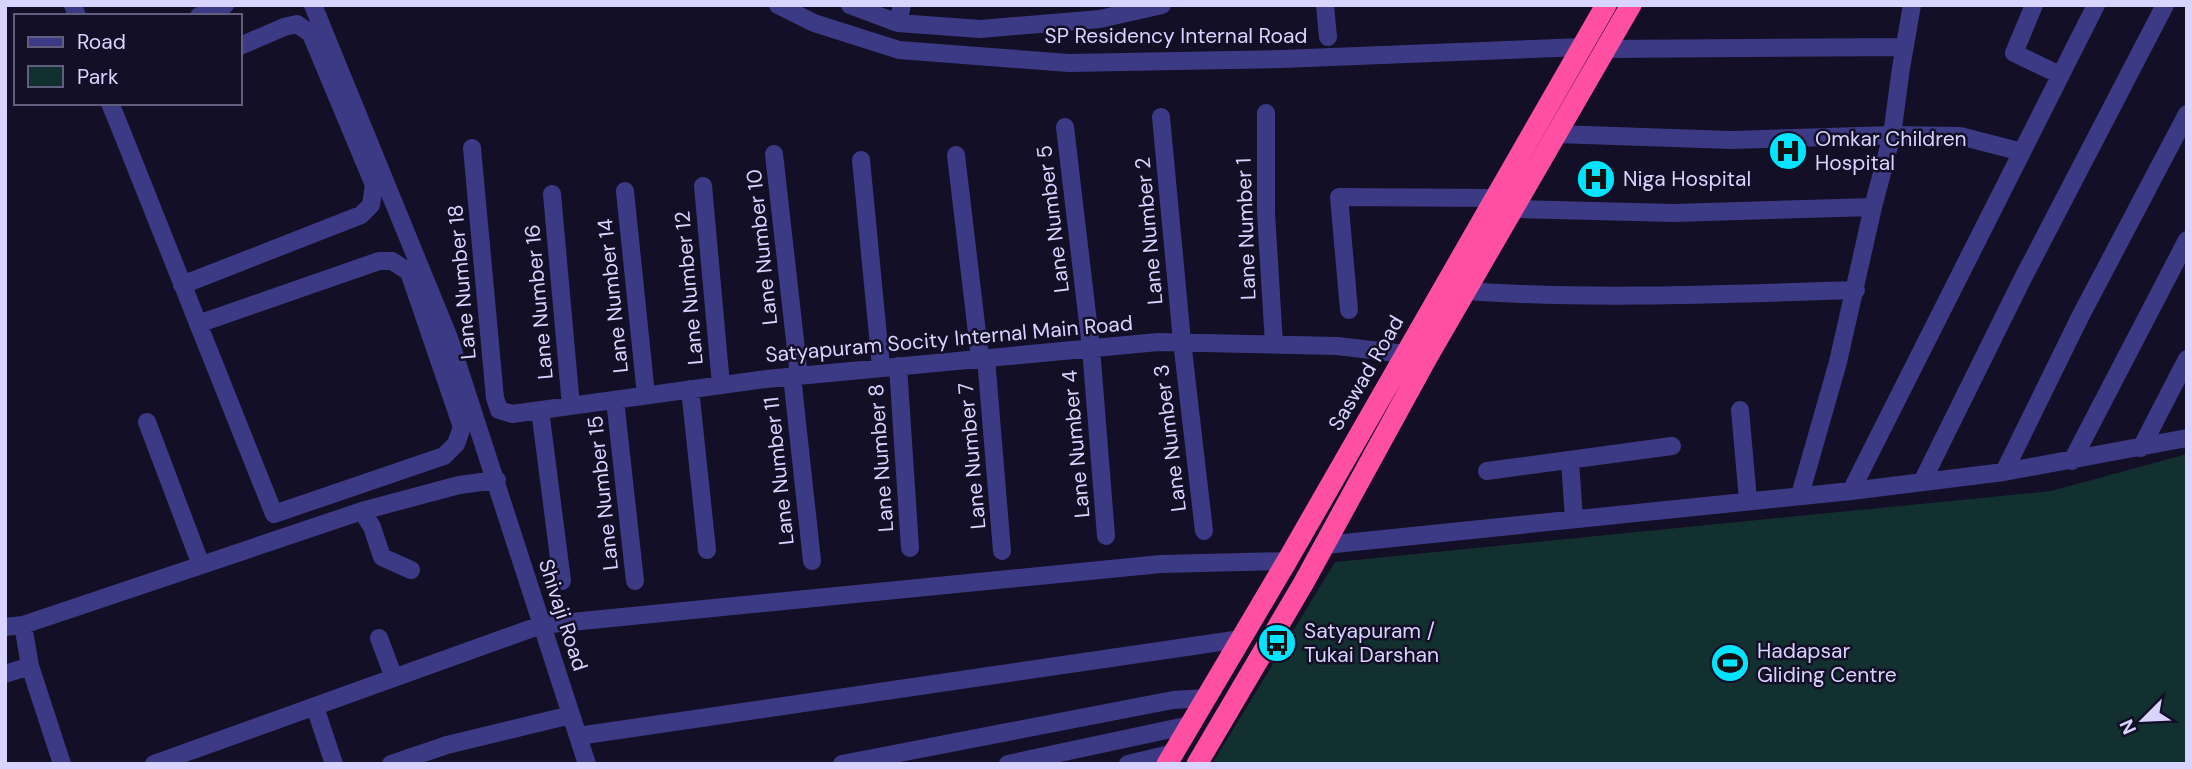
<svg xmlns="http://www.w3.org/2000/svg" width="2192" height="769" font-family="'DM Sans',sans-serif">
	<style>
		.green { fill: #12302f }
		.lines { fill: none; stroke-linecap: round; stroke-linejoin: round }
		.minor { stroke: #3d3a85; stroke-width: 18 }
		.highway { stroke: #ff4fa3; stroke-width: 21 }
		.labels { text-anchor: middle; stroke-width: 5; stroke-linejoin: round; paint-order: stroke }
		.street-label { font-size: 21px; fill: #d9d4ff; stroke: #130f26 }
		.poi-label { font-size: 21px; fill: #d9d4ff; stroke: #130f26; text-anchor: start }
	</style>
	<rect width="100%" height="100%" fill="#130f26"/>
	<path class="green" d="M 2187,454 L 2187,764 L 1212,764 L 1335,562 L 2051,491 Z"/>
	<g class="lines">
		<path class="minor" d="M 73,5 L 77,16
			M 313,5 L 449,338 L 587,764
			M 778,5 L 814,23 L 899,50 L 1069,63 L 1282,59 L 1582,47
			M 850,5 L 898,23 L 980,29 L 1100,19 L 1162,5
			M 1325,5 L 1328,37
			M 2034,5 L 2014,53 L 2060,75
			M 199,16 L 225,5
			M 898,23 L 902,5
			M 1605,49 L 1905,47
			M 110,103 L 119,125 L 274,514 L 444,456 L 456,444 L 462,427 L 409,272 L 392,261 L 379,261 L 198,324
			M 1266,113 L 1266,213 L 1274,344
			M 1161,117 L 1182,341 L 1204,531
			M 1065,127 L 1091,348 L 1106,536
			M 1556,134 L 1731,140 L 1892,135 L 1960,136 L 2022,152
			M 472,148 L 495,398 L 499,410 L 512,414 L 766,379 L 1158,342 L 1337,346 L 1405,354
			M 774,154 L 799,376
			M 956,155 L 980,358
			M 861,160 L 881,367
			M 703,186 L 721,385
			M 625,191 L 646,395
			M 552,194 L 571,406
			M 1513,209 L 1674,213 L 1873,207
			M 182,285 L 361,215 L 371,205 L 374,185 L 311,34 L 297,24 L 284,27 L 240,46
			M 1465,291 C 1596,300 1725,294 1856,290
			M 1349,310 L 1339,197 L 1495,198
			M 986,358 L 1002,551
			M 898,366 L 910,548
			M 792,376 L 812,561
			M 690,389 L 707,550
			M 615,400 L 635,581
			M 540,410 L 562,581
			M 1740,410 L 1748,500
			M 147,422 L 201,565
			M 2141,448 L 2187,359
			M 1570,461 L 1574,519
			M 2072,461 L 2187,240
			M 1487,471 L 1672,446
			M 2004,472 L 2081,315 L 2187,114
			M 1922,482 L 2022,280 L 2165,5
			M 1851,491 L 2096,5
			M 1800,495 L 1838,362 L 1873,207 L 1892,135 L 1901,68 L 1912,5
			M 362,511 L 372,527 L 382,557 L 411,570
			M 1325,545 L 1851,491 L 2004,472 L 2187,438
			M 23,625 L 362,511 L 459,485 L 497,480
			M 5,627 L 23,625 L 30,666 L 62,764
			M 379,638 L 394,678
			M 5,674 L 30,666
			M 315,707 L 334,764
			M 578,736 L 1241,639
			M 154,764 L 541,625 L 1161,564 L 1287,561
			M 391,764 L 447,745 L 571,715
			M 842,764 L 1173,700 L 1206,698
			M 1008,764 L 1190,725
			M 1128,764 L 1174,753"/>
		<path class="highway" d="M 1167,764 L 1287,561 L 1606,5
			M 1197,764 L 1303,584 L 1428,356 L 1631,5"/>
	</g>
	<defs>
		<g id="hospital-disc" transform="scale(2.0125)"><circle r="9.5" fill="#00e5ff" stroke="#130f26"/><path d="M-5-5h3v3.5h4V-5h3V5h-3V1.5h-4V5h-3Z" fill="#111"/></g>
		<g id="bus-disc" transform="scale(2.0125)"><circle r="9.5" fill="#00e5ff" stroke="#130f26"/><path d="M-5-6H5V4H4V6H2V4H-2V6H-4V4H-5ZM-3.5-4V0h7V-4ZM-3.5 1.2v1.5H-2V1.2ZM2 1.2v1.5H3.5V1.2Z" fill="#111"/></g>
		<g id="stadium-disc" transform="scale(2.0125)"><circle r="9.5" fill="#00e5ff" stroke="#130f26"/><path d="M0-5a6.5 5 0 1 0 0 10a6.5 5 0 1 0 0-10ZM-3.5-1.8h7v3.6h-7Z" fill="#111"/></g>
	</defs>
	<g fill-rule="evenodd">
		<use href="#hospital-disc" x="1788" y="151"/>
		<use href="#hospital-disc" x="1596" y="179"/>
		<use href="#bus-disc" x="1277" y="643"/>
		<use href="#stadium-disc" x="1730" y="663"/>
	</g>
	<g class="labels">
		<g class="street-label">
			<text x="1176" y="43">SP Residency Internal Road</text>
			<text transform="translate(1053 219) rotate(-97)" y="7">Lane Number 5</text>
			<text transform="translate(1246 229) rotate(-92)" y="7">Lane Number 1</text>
			<text transform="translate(1149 231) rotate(-95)" y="7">Lane Number 2</text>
			<text transform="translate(762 247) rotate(-96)" y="7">Lane Number 10</text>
			<text transform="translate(462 282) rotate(-95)" y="7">Lane Number 18</text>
			<text transform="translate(689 288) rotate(-95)" y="7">Lane Number 12</text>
			<text transform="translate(613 296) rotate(-96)" y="7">Lane Number 14</text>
			<text transform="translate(539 302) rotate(-95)" y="7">Lane Number 16</text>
			<text transform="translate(949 339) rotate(-5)" y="7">Satyapuram Socity Internal Main Road</text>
			<text transform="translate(1366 373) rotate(-60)" y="7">Saswad Road</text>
			<text transform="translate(1170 438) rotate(-97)" y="7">Lane Number 3</text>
			<text transform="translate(1076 444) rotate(-95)" y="7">Lane Number 4</text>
			<text transform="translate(972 456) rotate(-95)" y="7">Lane Number 7</text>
			<text transform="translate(881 458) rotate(-94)" y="7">Lane Number 8</text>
			<text transform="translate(779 471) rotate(-96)" y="7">Lane Number 11</text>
			<text transform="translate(603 493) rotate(-96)" y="7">Lane Number 15</text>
			<text transform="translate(563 615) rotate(72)" y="7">Shivaji Road</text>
		</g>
		<g class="poi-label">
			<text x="1815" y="146">Omkar Children<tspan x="1815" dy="24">Hospital</tspan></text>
			<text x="1623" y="186">Niga Hospital</text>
			<text x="1304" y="638">Satyapuram /<tspan x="1304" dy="24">Tukai Darshan</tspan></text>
			<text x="1757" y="658">Hadapsar<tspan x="1757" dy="24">Gliding Centre</tspan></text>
		</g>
	</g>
	<rect width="2192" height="769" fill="none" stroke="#d9d4ff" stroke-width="14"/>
	<rect x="14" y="14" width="228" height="91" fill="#130f26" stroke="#625e7d" stroke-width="2"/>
	<rect x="28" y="37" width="35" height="10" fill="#3d3a85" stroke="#625e7d" stroke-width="2"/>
	<text x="77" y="49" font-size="21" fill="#d9d4ff">Road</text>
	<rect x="28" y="66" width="35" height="21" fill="#12302f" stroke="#625e7d" stroke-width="2"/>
	<text x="77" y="84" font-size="21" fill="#d9d4ff">Park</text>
	<g transform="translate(2143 720) rotate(246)" stroke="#130f26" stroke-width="5" paint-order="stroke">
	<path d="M0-5L12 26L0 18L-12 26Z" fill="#d9d4ff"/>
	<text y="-10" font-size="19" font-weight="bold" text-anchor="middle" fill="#d9d4ff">N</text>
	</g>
</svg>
